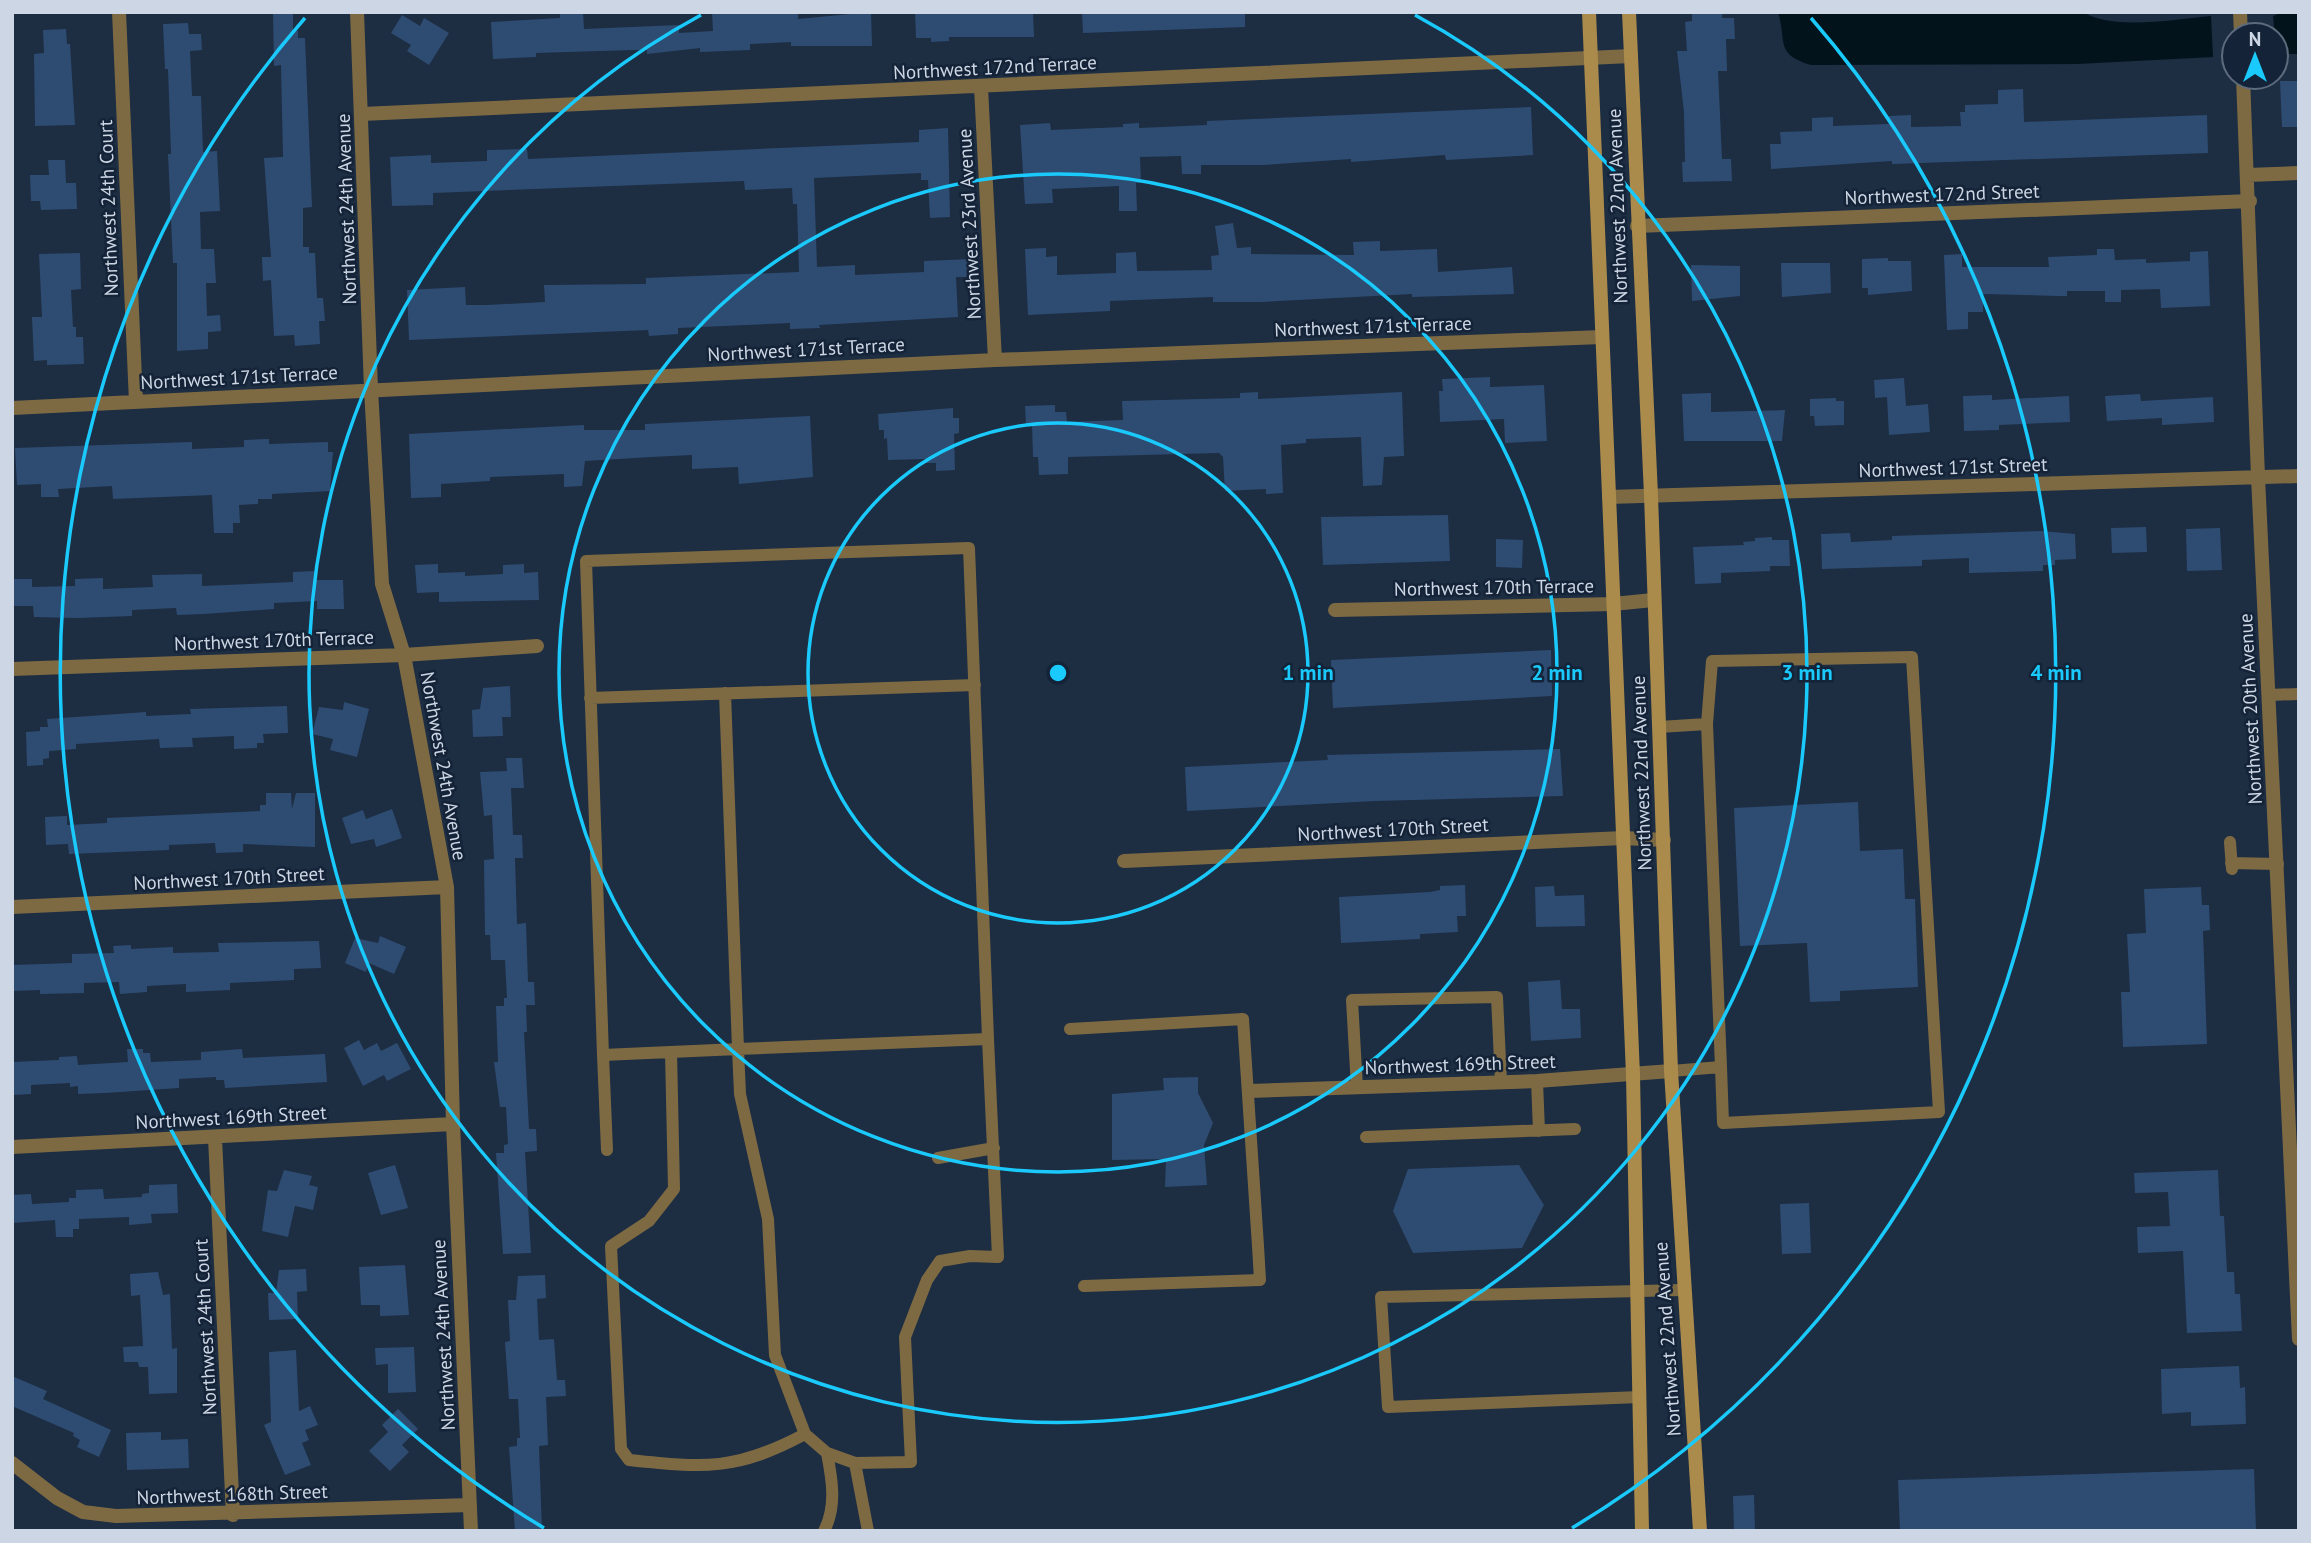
<svg xmlns="http://www.w3.org/2000/svg" width="2311" height="1543" font-family="'PT Sans',sans-serif">
	<style>
		.water { fill: #03131b }
		.building { fill: #2e4c72 }
		.lines { fill: none; stroke-linecap: round; stroke-linejoin: round }
		.service { stroke: #7d6a43; stroke-width: 12 }
		.minor { stroke: #7d6a43; stroke-width: 14 }
		.secondary { stroke: #aa8b4b; stroke-width: 14 }
		.ring { fill: none; stroke: #1acafc; stroke-width: 3.5 }
		.labels { text-anchor: middle; stroke-width: 5; stroke-linejoin: round; paint-order: stroke }
		.street-label { font-size: 19px; fill: #ccd6e4; stroke: #142337 }
		.centre { fill: #1acafc; stroke: #142337; stroke-width: 3.5 }
		.ring-label { font-size: 21px; text-anchor: middle; font-weight: bold; fill: #1acafc; stroke: #142337; stroke-width: 5; stroke-linejoin: round; paint-order: stroke }
	</style>
	<rect width="100%" height="100%" fill="#1d2d42"/>
	<path class="water" d="M 1778,12 L 2083,12 C 2113,31 2176,19 2211,16 L 2213,57 L 2077,64 L 1811,65 C 1775,54 1787,43 1778,12 Z
		M 2283,12 L 2299,12 L 2299,54 L 2282,54 L 2276,47 L 2273,16 Z"/>
	<path class="building" d="M 273,12 L 293,12 L 293,31 L 298,31 L 298,38 L 305,38 L 312,207 L 303,208 L 303,247 L 309,247 L 309,253 L 315,253 L 317,298 L 323,298 L 325,321 L 319,321 L 320,344 L 295,346 L 294,335 L 274,336 L 271,280 L 263,281 L 262,257 L 271,257 L 264,158 L 283,157 L 281,65 L 274,66 Z
		M 560,12 L 583,12 L 584,29 L 679,25 L 679,33 L 713,31 L 712,12 L 798,12 L 798,19 L 871,12 L 872,46 L 791,46 L 791,42 L 750,44 L 750,50 L 700,52 L 700,48 L 647,54 L 647,50 L 633,50 L 536,53 L 536,57 L 493,59 L 491,22 L 560,18 Z
		M 915,12 L 1033,12 L 1034,37 L 949,37 L 949,41 L 931,42 L 931,38 L 916,38 Z
		M 1082,12 L 1245,12 L 1245,27 L 1083,33 Z
		M 1692,12 L 1722,12 L 1722,18 L 1734,18 L 1735,39 L 1726,39 L 1727,71 L 1718,71 L 1722,159 L 1731,159 L 1732,181 L 1683,182 L 1682,162 L 1685,162 L 1684,112 L 1677,51 L 1687,51 L 1685,22 L 1692,21 Z
		M 402,15 L 420,26 L 424,18 L 449,33 L 429,65 L 407,51 L 411,45 L 391,33 Z
		M 188,23 L 189,34 L 201,34 L 202,50 L 190,51 L 192,96 L 201,96 L 203,152 L 217,151 L 220,211 L 200,212 L 201,249 L 214,249 L 216,283 L 206,283 L 207,316 L 220,315 L 221,331 L 208,332 L 208,349 L 177,351 L 177,263 L 173,263 L 168,154 L 171,154 L 168,69 L 165,69 L 163,24 Z
		M 66,29 L 67,44 L 70,44 L 75,125 L 35,126 L 34,54 L 44,53 L 43,30 Z
		M 2280,81 L 2299,81 L 2299,127 L 2282,127 Z
		M 2023,89 L 2024,122 L 2207,115 L 2208,153 L 1892,164 L 1892,161 L 1771,169 L 1770,144 L 1781,144 L 1780,132 L 1812,131 L 1812,118 L 1833,117 L 1833,126 L 1889,124 L 1889,116 L 1911,115 L 1911,127 L 1961,126 L 1960,112 L 1965,112 L 1965,105 L 1998,104 L 1998,90 Z
		M 1531,107 L 1533,155 L 1446,160 L 1445,155 L 1351,162 L 1351,159 L 1263,165 L 1201,165 L 1201,174 L 1182,174 L 1181,156 L 1140,157 L 1141,183 L 1136,183 L 1137,211 L 1119,211 L 1119,186 L 1052,189 L 1053,203 L 1025,204 L 1020,125 L 1050,123 L 1051,130 L 1123,127 L 1123,124 L 1139,123 L 1139,128 L 1207,125 L 1207,121 Z
		M 948,128 L 950,217 L 930,218 L 928,180 L 921,180 L 921,173 L 814,178 L 817,267 L 855,265 L 855,275 L 924,272 L 924,261 L 971,259 L 971,277 L 956,277 L 958,317 L 819,325 L 820,328 L 790,329 L 790,323 L 678,328 L 678,334 L 649,336 L 648,330 L 409,340 L 407,290 L 465,287 L 466,305 L 487,305 L 545,302 L 544,285 L 646,284 L 646,278 L 799,272 L 797,204 L 793,204 L 792,188 L 745,190 L 744,181 L 433,193 L 433,205 L 392,206 L 390,157 L 431,155 L 431,163 L 487,161 L 487,150 L 527,149 L 528,159 L 919,142 L 919,130 Z
		M 48,160 L 65,160 L 66,183 L 76,183 L 77,209 L 41,210 L 40,201 L 31,201 L 30,175 L 49,175 Z
		M 1233,223 L 1237,248 L 1251,247 L 1251,254 L 1354,255 L 1353,242 L 1380,241 L 1380,251 L 1437,249 L 1438,272 L 1512,267 L 1514,294 L 1412,297 L 1412,294 L 1261,302 L 1213,302 L 1213,297 L 1110,301 L 1110,311 L 1028,315 L 1025,249 L 1046,248 L 1046,257 L 1057,256 L 1057,275 L 1116,273 L 1116,253 L 1136,252 L 1137,271 L 1212,270 L 1211,256 L 1219,255 L 1215,226 Z
		M 2097,249 L 2114,249 L 2115,260 L 2146,259 L 2146,263 L 2190,261 L 2190,252 L 2208,251 L 2210,306 L 2161,308 L 2160,289 L 2121,290 L 2121,302 L 2105,302 L 2105,291 L 2067,291 L 2067,296 L 2059,296 L 1983,294 L 1983,312 L 1968,312 L 1968,329 L 1947,330 L 1944,255 L 1962,254 L 1962,267 L 2049,267 L 2048,257 L 2097,255 Z
		M 80,253 L 81,289 L 71,290 L 73,327 L 76,327 L 76,337 L 83,337 L 84,364 L 47,365 L 47,360 L 34,361 L 32,317 L 42,317 L 39,254 Z
		M 1888,258 L 1888,261 L 1911,261 L 1912,291 L 1868,295 L 1868,288 L 1862,288 L 1862,259 Z
		M 1781,263 L 1830,263 L 1831,293 L 1782,297 Z
		M 1691,265 L 1740,266 L 1740,296 L 1692,301 Z
		M 1490,377 L 1490,387 L 1544,385 L 1547,441 L 1505,443 L 1504,419 L 1440,422 L 1439,391 L 1443,391 L 1442,379 Z
		M 1904,378 L 1906,406 L 1928,404 L 1930,432 L 1889,435 L 1887,397 L 1875,398 L 1874,380 Z
		M 1258,392 L 1258,399 L 1402,392 L 1404,456 L 1384,457 L 1382,485 L 1363,486 L 1361,437 L 1306,439 L 1306,443 L 1281,445 L 1283,493 L 1266,494 L 1266,489 L 1225,491 L 1223,457 L 1219,453 L 1068,457 L 1068,474 L 1039,475 L 1038,457 L 1033,457 L 1032,423 L 1026,424 L 1025,406 L 1055,405 L 1055,412 L 1066,412 L 1067,422 L 1123,420 L 1122,401 L 1240,398 L 1240,393 Z
		M 1711,393 L 1711,412 L 1785,410 L 1782,441 L 1684,441 L 1682,394 Z
		M 2140,394 L 2141,401 L 2213,397 L 2214,422 L 2162,425 L 2162,418 L 2107,421 L 2105,396 Z
		M 1992,395 L 1992,400 L 2069,396 L 2070,422 L 1999,425 L 1999,430 L 1964,431 L 1963,396 Z
		M 1836,398 L 1836,401 L 1844,401 L 1844,425 L 1815,426 L 1814,416 L 1810,416 L 1810,399 Z
		M 953,408 L 953,418 L 959,418 L 959,433 L 954,434 L 955,470 L 936,471 L 936,463 L 925,463 L 925,459 L 888,460 L 887,438 L 884,439 L 884,430 L 879,430 L 878,414 Z
		M 810,416 L 813,477 L 739,484 L 738,467 L 692,469 L 692,455 L 651,457 L 585,461 L 582,486 L 564,487 L 564,474 L 490,477 L 490,481 L 441,484 L 441,497 L 411,498 L 409,434 L 584,425 L 584,430 L 645,430 L 645,424 Z
		M 269,439 L 269,444 L 328,442 L 328,452 L 333,452 L 330,491 L 272,494 L 272,499 L 258,499 L 258,504 L 239,505 L 240,523 L 233,523 L 233,533 L 214,533 L 212,495 L 113,499 L 112,486 L 58,489 L 59,497 L 41,497 L 41,484 L 17,485 L 15,448 L 192,442 L 192,449 L 244,447 L 244,440 Z
		M 1448,515 L 1450,561 L 1323,565 L 1321,517 Z
		M 2146,527 L 2147,552 L 2112,553 L 2111,528 Z
		M 2220,528 L 2222,570 L 2187,571 L 2186,529 Z
		M 2042,531 L 2075,534 L 2076,559 L 2055,560 L 2055,565 L 2043,565 L 2043,571 L 1969,573 L 1969,558 L 1922,560 L 1922,566 L 1822,569 L 1821,534 L 1850,533 L 1851,542 L 1892,540 L 1892,536 Z
		M 1772,537 L 1772,540 L 1789,540 L 1790,566 L 1770,566 L 1770,571 L 1721,573 L 1721,583 L 1695,584 L 1693,547 L 1744,545 L 1743,542 L 1755,541 L 1755,538 Z
		M 1496,539 L 1523,540 L 1522,568 L 1496,567 Z
		M 438,564 L 438,573 L 465,572 L 465,576 L 503,574 L 503,565 L 524,564 L 524,573 L 538,572 L 539,600 L 439,602 L 439,592 L 417,593 L 415,565 Z
		M 315,571 L 315,580 L 343,580 L 344,609 L 317,609 L 317,601 L 274,603 L 274,609 L 204,614 L 177,615 L 176,608 L 132,610 L 132,616 L 77,618 L 34,617 L 33,606 L 12,606 L 12,579 L 32,579 L 32,587 L 75,586 L 75,579 L 103,578 L 103,589 L 153,587 L 152,575 L 202,574 L 202,586 L 293,582 L 293,572 Z
		M 1551,650 L 1552,696 L 1333,708 L 1331,660 Z
		M 510,686 L 511,717 L 502,717 L 503,736 L 473,737 L 472,710 L 480,709 L 483,688 Z
		M 344,702 L 369,709 L 357,757 L 330,750 L 333,739 L 312,734 L 319,707 L 343,710 Z
		M 287,706 L 288,733 L 263,734 L 264,743 L 257,743 L 257,748 L 234,749 L 234,736 L 192,738 L 193,747 L 160,748 L 159,739 L 76,744 L 76,749 L 49,751 L 49,758 L 43,759 L 43,765 L 27,766 L 26,732 L 40,731 L 40,727 L 48,727 L 47,719 L 146,712 L 146,716 L 191,714 L 190,709 Z
		M 1560,749 L 1563,796 L 1375,801 L 1187,811 L 1185,767 L 1328,760 L 1327,755 Z
		M 506,758 L 522,758 L 524,788 L 511,788 L 513,835 L 522,835 L 523,858 L 515,858 L 517,924 L 526,923 L 528,982 L 534,982 L 535,1005 L 526,1005 L 527,1032 L 524,1032 L 529,1129 L 536,1129 L 537,1151 L 525,1152 L 531,1253 L 503,1254 L 496,1153 L 504,1153 L 504,1145 L 508,1144 L 506,1107 L 500,1107 L 494,1062 L 498,1062 L 496,1006 L 504,1006 L 504,998 L 507,998 L 505,960 L 491,960 L 490,935 L 485,935 L 484,860 L 494,859 L 492,815 L 484,816 L 480,772 L 507,771 Z
		M 266,793 L 291,793 L 292,809 L 296,793 L 315,793 L 315,847 L 243,844 L 243,852 L 216,853 L 215,843 L 169,845 L 169,850 L 69,854 L 68,844 L 46,845 L 45,817 L 67,816 L 67,825 L 107,823 L 107,818 L 260,811 L 260,805 L 266,805 Z
		M 1858,802 L 1860,851 L 1903,849 L 1905,899 L 1915,899 L 1918,987 L 1840,991 L 1840,1001 L 1810,1002 L 1807,943 L 1740,946 L 1734,808 Z
		M 392,809 L 402,838 L 376,847 L 374,839 L 351,844 L 342,818 L 363,810 L 366,819 Z
		M 1465,885 L 1466,916 L 1457,916 L 1458,932 L 1420,934 L 1420,939 L 1341,943 L 1339,897 L 1430,892 L 1440,890 L 1440,886 Z
		M 1554,886 L 1555,896 L 1584,895 L 1585,926 L 1536,927 L 1535,887 Z
		M 2201,887 L 2202,905 L 2209,905 L 2210,930 L 2203,931 L 2207,1044 L 2123,1047 L 2121,992 L 2130,992 L 2127,934 L 2146,933 L 2144,889 Z
		M 380,936 L 406,947 L 394,974 L 369,963 L 366,972 L 345,963 L 355,938 L 378,943 Z
		M 319,941 L 321,968 L 294,969 L 294,980 L 230,983 L 230,990 L 186,992 L 186,984 L 147,986 L 147,992 L 120,994 L 119,982 L 84,983 L 84,993 L 40,994 L 40,990 L 12,991 L 12,965 L 72,963 L 72,954 L 114,953 L 113,946 L 131,945 L 131,949 L 173,947 L 173,953 L 219,952 L 218,943 Z
		M 1560,980 L 1562,1009 L 1580,1009 L 1581,1038 L 1531,1041 L 1528,982 Z
		M 359,1040 L 364,1050 L 377,1043 L 381,1051 L 397,1043 L 411,1069 L 387,1081 L 384,1075 L 363,1086 L 344,1048 Z
		M 127,1049 L 143,1049 L 143,1053 L 150,1053 L 151,1062 L 201,1060 L 201,1052 L 242,1049 L 243,1058 L 325,1054 L 327,1082 L 225,1088 L 224,1080 L 216,1080 L 216,1077 L 179,1079 L 179,1088 L 105,1093 L 78,1094 L 78,1086 L 70,1087 L 70,1083 L 31,1085 L 31,1094 L 12,1095 L 12,1062 L 59,1060 L 59,1057 L 77,1056 L 78,1065 L 128,1062 Z
		M 1198,1077 L 1198,1093 L 1213,1123 L 1204,1145 L 1207,1185 L 1165,1187 L 1166,1159 L 1112,1160 L 1112,1094 L 1164,1090 L 1163,1078 Z
		M 395,1165 L 408,1208 L 381,1215 L 368,1173 Z
		M 1519,1165 L 1544,1205 L 1522,1248 L 1413,1253 L 1393,1211 L 1408,1169 Z
		M 284,1170 L 312,1176 L 309,1185 L 318,1187 L 313,1210 L 295,1206 L 288,1237 L 262,1231 L 268,1190 L 277,1191 Z
		M 2218,1170 L 2220,1216 L 2224,1216 L 2227,1272 L 2234,1272 L 2235,1294 L 2240,1294 L 2242,1331 L 2187,1333 L 2183,1251 L 2138,1253 L 2137,1227 L 2170,1226 L 2168,1192 L 2135,1193 L 2134,1173 Z
		M 177,1184 L 178,1213 L 151,1214 L 152,1223 L 129,1225 L 129,1217 L 79,1219 L 79,1229 L 73,1229 L 73,1237 L 56,1237 L 55,1220 L 12,1223 L 12,1195 L 31,1194 L 32,1204 L 69,1202 L 69,1198 L 76,1198 L 76,1190 L 103,1189 L 104,1199 L 142,1197 L 142,1194 L 149,1193 L 149,1185 Z
		M 1809,1203 L 1811,1253 L 1782,1254 L 1780,1204 Z
		M 405,1265 L 409,1315 L 380,1316 L 380,1305 L 361,1305 L 359,1267 Z
		M 306,1269 L 307,1291 L 297,1292 L 298,1319 L 269,1320 L 268,1293 L 276,1293 L 279,1270 Z
		M 158,1272 L 163,1295 L 170,1294 L 172,1349 L 177,1348 L 177,1393 L 149,1394 L 148,1367 L 139,1367 L 138,1362 L 124,1362 L 123,1347 L 143,1346 L 140,1295 L 131,1296 L 130,1274 Z
		M 545,1275 L 546,1298 L 537,1299 L 539,1340 L 554,1339 L 557,1380 L 565,1380 L 566,1396 L 546,1397 L 548,1445 L 539,1446 L 542,1531 L 515,1531 L 509,1447 L 517,1446 L 517,1438 L 520,1438 L 518,1399 L 509,1399 L 505,1342 L 510,1341 L 508,1300 L 516,1300 L 518,1276 Z
		M 414,1347 L 416,1392 L 388,1393 L 388,1364 L 376,1365 L 375,1348 Z
		M 296,1350 L 299,1411 L 310,1406 L 318,1425 L 305,1430 L 309,1440 L 302,1443 L 311,1465 L 285,1475 L 264,1425 L 271,1422 L 269,1352 Z
		M 2239,1366 L 2240,1388 L 2245,1387 L 2246,1424 L 2191,1426 L 2191,1412 L 2162,1414 L 2161,1369 Z
		M 12,1376 L 47,1391 L 43,1399 L 111,1430 L 99,1457 L 77,1447 L 80,1440 L 73,1436 L 74,1433 L 12,1406 Z
		M 398,1409 L 418,1429 L 402,1445 L 409,1452 L 390,1471 L 369,1451 L 388,1432 L 382,1425 Z
		M 161,1432 L 161,1440 L 188,1439 L 189,1468 L 127,1470 L 126,1433 Z
		M 2254,1469 L 2256,1531 L 1900,1531 L 1898,1480 Z
		M 1754,1495 L 1755,1531 L 1734,1531 L 1733,1496 Z"/>
	<g class="lines">
		<path class="service" d="M 725,693 L 738,1049 L 603,1055 L 586,561 L 969,548 L 988,1039 L 738,1049 L 740,1094 L 768,1219 L 775,1355 L 805,1434 L 827,1453 L 855,1463 L 911,1462 L 905,1337 L 927,1280 L 940,1261 L 970,1256 L 998,1257 L 988,1039
			M 2269,695 L 2299,694
			M 590,698 L 975,685
			M 1659,727 L 1707,724
			M 2230,842 L 2232,869
			M 2231,863 L 2278,864
			M 1070,1029 L 1243,1019 L 1258,1246 L 1260,1280 L 1084,1286
			M 671,1052 L 674,1189 L 649,1221 L 611,1246 L 621,1449 L 629,1460 C 705,1468 736,1471 805,1434
			M 603,1055 L 607,1150
			M 1671,1071 L 1721,1067 L 1723,1123 L 1939,1112 L 1912,657 L 1712,661 L 1707,724 L 1721,1067
			M 1537,1081 L 1539,1131
			M 1357,1088 L 1352,1000 L 1497,997 L 1501,1082
			M 1366,1137 L 1575,1129
			M 938,1158 L 994,1148
			M 1640,1397 L 1388,1407 L 1381,1297 L 1682,1290
			M 855,1463 L 868,1531
			M 824,1531 C 837,1506 832,1479 827,1453"/>
		<path class="minor" d="M 119,12 L 136,402
			M 357,12 L 371,389 L 382,584 L 404,655 L 447,887 L 453,1124 L 471,1531
			M 2240,12 L 2241,35
			M 2243,77 L 2258,477 L 2299,1339
			M 981,87 L 995,360
			M 362,114 L 1631,56
			M 2248,175 L 2299,173
			M 1637,226 L 2250,201
			M 12,408 L 995,360 L 1602,337
			M 1609,497 L 2299,476
			M 1335,610 L 1613,604 L 1653,600
			M 12,669 L 404,655 L 537,646
			M 1124,861 L 1623,838 L 1664,840
			M 12,907 L 447,887
			M 1250,1091 L 1537,1081 L 1671,1071
			M 215,1138 L 233,1515
			M 12,1147 L 453,1124
			M 12,1463 L 57,1498 L 83,1512 L 116,1516 L 470,1505"/>
		<path class="secondary" d="M 1589,12 L 1633,1075 L 1642,1531
			M 1629,12 L 1651,495 L 1671,1071 L 1700,1531"/>
	</g>
	<g class="ring">
		<circle cx="1058" cy="673" r="250"/>
		<circle cx="1058" cy="673" r="499"/>
		<path d="M1415 15A749 749 0 1 1 701 15"/>
		<path d="M544 1528A998 998 0 0 1 305 18M1811 18A998 998 0 0 1 1572 1528"/>
	</g>
	<g class="labels">
		<g class="street-label">
			<text transform="translate(995 67) rotate(-3)" y="7">Northwest 172nd Terrace</text>
			<text transform="translate(1942 194) rotate(-2)" y="7">Northwest 172nd Street</text>
			<text transform="translate(1617 206) rotate(-92)" y="7">Northwest 22nd Avenue</text>
			<text transform="translate(108 208) rotate(-92)" y="7">Northwest 24th Court</text>
			<text transform="translate(346 209) rotate(-92)" y="7">Northwest 24th Avenue</text>
			<text transform="translate(969 224) rotate(-93)" y="7">Northwest 23rd Avenue</text>
			<text transform="translate(1373 326) rotate(-2)" y="7">Northwest 171st Terrace</text>
			<text transform="translate(806 349) rotate(-3)" y="7">Northwest 171st Terrace</text>
			<text transform="translate(239 377) rotate(-3)" y="7">Northwest 171st Terrace</text>
			<text transform="translate(1953 467) rotate(-2)" y="7">Northwest 171st Street</text>
			<text transform="translate(1494 587) rotate(-1)" y="7">Northwest 170th Terrace</text>
			<text transform="translate(274 640) rotate(-2)" y="7">Northwest 170th Terrace</text>
			<text transform="translate(2250 709) rotate(-93)" y="7">Northwest 20th Avenue</text>
			<text transform="translate(444 766) rotate(80)" y="7">Northwest 24th Avenue</text>
			<text transform="translate(1641 773) rotate(-92)" y="7">Northwest 22nd Avenue</text>
			<text transform="translate(1393 829) rotate(-3)" y="7">Northwest 170th Street</text>
			<text transform="translate(229 878) rotate(-3)" y="7">Northwest 170th Street</text>
			<text transform="translate(1460 1064) rotate(-2)" y="7">Northwest 169th Street</text>
			<text transform="translate(231 1117) rotate(-3)" y="7">Northwest 169th Street</text>
			<text transform="translate(205 1327) rotate(-93)" y="7">Northwest 24th Court</text>
			<text transform="translate(443 1335) rotate(-93)" y="7">Northwest 24th Avenue</text>
			<text transform="translate(1667 1339) rotate(-94)" y="7">Northwest 22nd Avenue</text>
			<text transform="translate(232 1494) rotate(-2)" y="7">Northwest 168th Street</text>
		</g>
	</g>
	<circle cx="1058" cy="673" r="10" class="centre"/>
	<g class="ring-label">
		<text x="1308" y="680">1 min</text>
		<text x="1557" y="680">2 min</text>
		<text x="1807" y="680">3 min</text>
		<text x="2056" y="680">4 min</text>
	</g>
	<rect width="2311" height="1543" fill="none" stroke="#ccd6e4" stroke-width="28"/>
	<g transform="translate(2255 56)"><circle r="33" fill="#142337" stroke="#5e6b7c" stroke-width="2"/>
	<path d="M0-5L12 26L0 18L-12 26Z" fill="#1acafc"/>
	<text y="-10" font-size="19" font-weight="bold" text-anchor="middle" fill="#ccd6e4">N</text>
	</g>
</svg>
